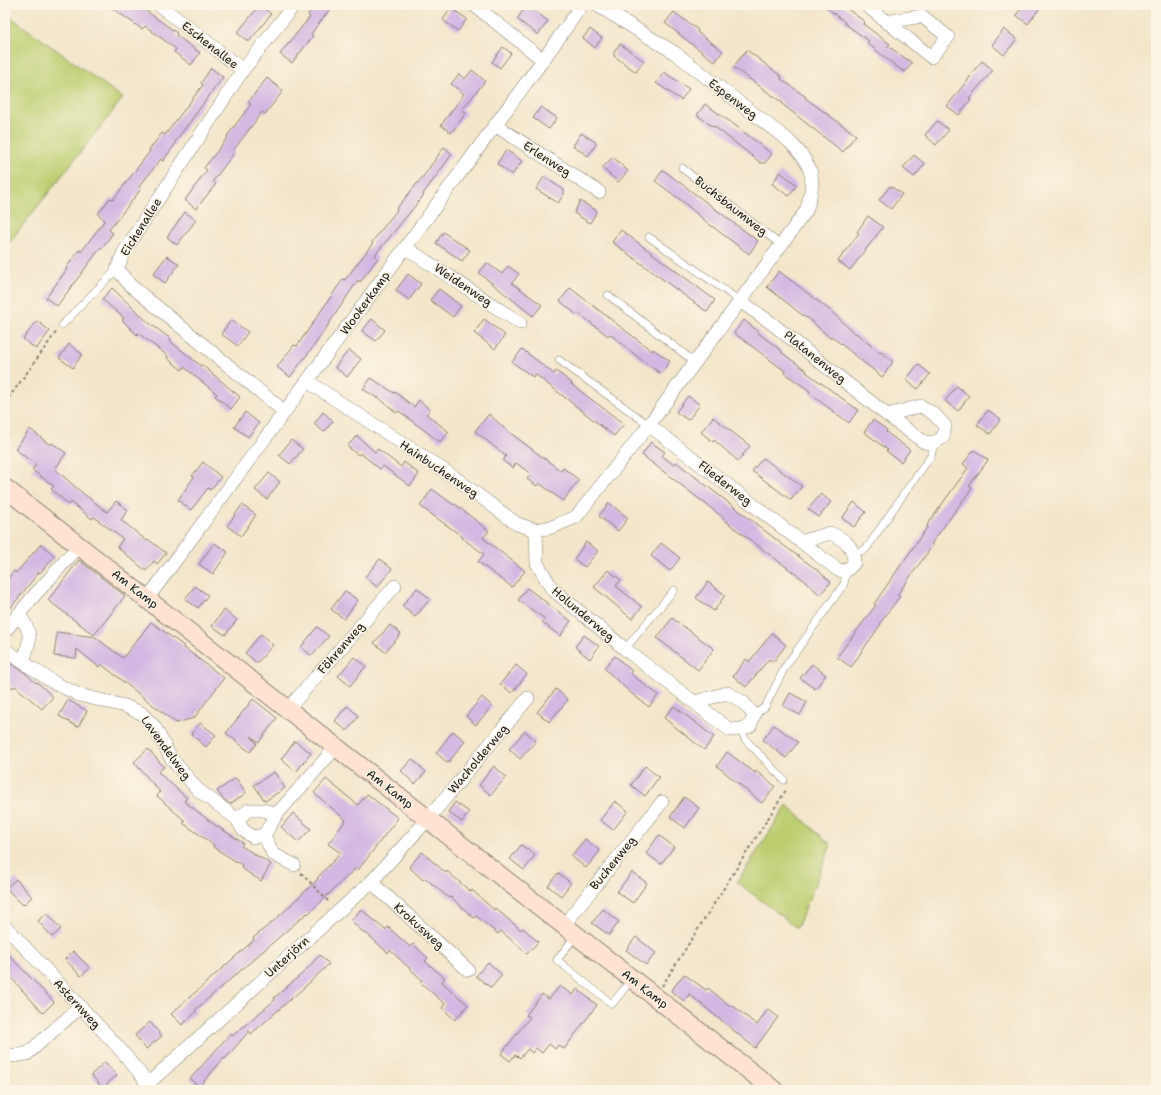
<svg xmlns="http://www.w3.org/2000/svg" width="1161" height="1095" font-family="'Shantell Sans',sans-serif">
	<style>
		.green { fill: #bdce71; stroke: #6c7546 }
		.building { fill: #d4b7e3 }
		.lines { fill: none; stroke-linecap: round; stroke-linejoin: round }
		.lane-casing { stroke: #888173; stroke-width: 8 }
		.street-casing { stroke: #888173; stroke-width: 14 }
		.secondary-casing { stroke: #888173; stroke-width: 20 }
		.path { stroke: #888173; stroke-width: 2; stroke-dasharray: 3 3; stroke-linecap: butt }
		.lane { stroke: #fff; stroke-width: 7 }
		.street { stroke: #fff; stroke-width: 13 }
		.secondary { stroke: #fee3d2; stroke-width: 18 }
		.labels { text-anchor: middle; stroke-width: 3; stroke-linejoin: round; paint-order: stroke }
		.street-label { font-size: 12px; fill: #1c1c1c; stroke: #fcf5e5 }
	</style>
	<rect width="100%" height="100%" fill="#fcf5e5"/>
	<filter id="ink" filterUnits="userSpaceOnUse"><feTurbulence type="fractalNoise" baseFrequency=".025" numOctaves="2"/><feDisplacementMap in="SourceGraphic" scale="8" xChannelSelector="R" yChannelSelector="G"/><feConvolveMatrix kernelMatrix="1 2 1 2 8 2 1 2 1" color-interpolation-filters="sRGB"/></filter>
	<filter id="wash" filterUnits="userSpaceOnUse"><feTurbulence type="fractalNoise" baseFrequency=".012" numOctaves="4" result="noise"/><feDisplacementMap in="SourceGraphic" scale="16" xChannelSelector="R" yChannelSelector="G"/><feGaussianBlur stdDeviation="0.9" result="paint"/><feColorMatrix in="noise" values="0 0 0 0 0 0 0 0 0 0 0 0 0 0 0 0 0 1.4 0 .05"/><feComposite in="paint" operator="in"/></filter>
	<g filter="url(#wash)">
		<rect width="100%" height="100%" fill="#f3e6ca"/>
		<path class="green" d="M 5,13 L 123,98 L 5,248 Z
			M 787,805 L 831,845 L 797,928 L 737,882 Z"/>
		<g id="blocks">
			<path class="building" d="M 108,5 L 138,5 L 177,33 L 176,35 L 200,53 L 191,65 L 174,52 L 176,49 L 145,26 L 142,29 Z
				M 260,5 L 271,14 L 249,42 L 237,33 Z
				M 315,5 L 333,5 L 311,34 L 313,36 L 292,63 L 280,54 L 310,17 L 308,15 Z
				M 527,5 L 548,21 L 538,35 L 517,19 Z
				M 823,5 L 842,5 L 865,22 L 863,24 L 890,44 L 888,46 L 912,63 L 905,72 L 897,67 L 867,43 L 869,41 L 844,23 L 845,22 Z
				M 1024,5 L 1042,5 L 1028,24 L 1016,15 Z
				M 451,8 L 467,19 L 458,31 L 443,20 Z
				M 674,12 L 698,30 L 697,32 L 723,51 L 715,62 L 665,23 Z
				M 590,29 L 602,38 L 595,48 L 583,38 Z
				M 1004,29 L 1017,39 L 1004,55 L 992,45 Z
				M 620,44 L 644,61 L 636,72 L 614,56 L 614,52 Z
				M 503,47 L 511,53 L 500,68 L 492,62 Z
				M 747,50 L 782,77 L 781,79 L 806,97 L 805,98 L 856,135 L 843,152 L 782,104 L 783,103 L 733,67 Z
				M 982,61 L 993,70 L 969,98 L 971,99 L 959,115 L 947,106 L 970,77 L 969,76 Z
				M 211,68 L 223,77 L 175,142 L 176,143 L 163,161 L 161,159 L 139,187 L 141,189 L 109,230 L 113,233 L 102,248 L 101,247 L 57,306 L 46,298 L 67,269 L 66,268 L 79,250 L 81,252 L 105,220 L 98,214 L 110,198 L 113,200 L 150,151 L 149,150 L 162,133 L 165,135 L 203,85 L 201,83 Z
				M 472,70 L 485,81 L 462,110 L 466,113 L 451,133 L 441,125 L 464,94 L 451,84 L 459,74 L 465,79 Z
				M 664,72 L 689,89 L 681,100 L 656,83 Z
				M 267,78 L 283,91 L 265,114 L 262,112 L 233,151 L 234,153 L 213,181 L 216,184 L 196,209 L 185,200 L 207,170 L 204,168 L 228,137 L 227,136 L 251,104 L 248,102 Z
				M 705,104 L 732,123 L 772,154 L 765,163 L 761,163 L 714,126 L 713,127 L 697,115 Z
				M 541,107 L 557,118 L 549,129 L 533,118 Z
				M 937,121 L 949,130 L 936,145 L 925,135 Z
				M 581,133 L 597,143 L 588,156 L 573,146 Z
				M 444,147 L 452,154 L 423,194 L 424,195 L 375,255 L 378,258 L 360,282 L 358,280 L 316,343 L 290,377 L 277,367 L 294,345 L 297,346 L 343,279 L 345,280 L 373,243 L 372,242 L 397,210 L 396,209 L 425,174 Z
				M 506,150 L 522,161 L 512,175 L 497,164 Z
				M 914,155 L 925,164 L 914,177 L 903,168 Z
				M 613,157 L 628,171 L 618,182 L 602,168 Z
				M 663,170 L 758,241 L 749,254 L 709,224 L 682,201 L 655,181 Z
				M 780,172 L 797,185 L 789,196 L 772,184 Z
				M 544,177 L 564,190 L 564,194 L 558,203 L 536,189 Z
				M 890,186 L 902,194 L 891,209 L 879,200 Z
				M 580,201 L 597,211 L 590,223 L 574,213 Z
				M 185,212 L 196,220 L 177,245 L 167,237 Z
				M 868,216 L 883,227 L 850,270 L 838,261 L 859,233 L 857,232 Z
				M 621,230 L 715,300 L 707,312 L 612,242 Z
				M 443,232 L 470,250 L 462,261 L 436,243 Z
				M 167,256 L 179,264 L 165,283 L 153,274 Z
				M 487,263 L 502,274 L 508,266 L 519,274 L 512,283 L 542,305 L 533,316 L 479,273 Z
				M 779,271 L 832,312 L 855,334 L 856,333 L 880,353 L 881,352 L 893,362 L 882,377 L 856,356 L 831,336 L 830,338 L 807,317 L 806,318 L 767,287 Z
				M 408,274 L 421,284 L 409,300 L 396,290 Z
				M 112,288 L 149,323 L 171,339 L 170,341 L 201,366 L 202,365 L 240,397 L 231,409 L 215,396 L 217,394 L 184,367 L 182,370 L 167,358 L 168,356 L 138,333 L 137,335 L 122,320 L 124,318 L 102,299 Z
				M 570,288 L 652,351 L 653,349 L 670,361 L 661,374 L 644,362 L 610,334 L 608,336 L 578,313 L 577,315 L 560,301 Z
				M 439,289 L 461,306 L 453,317 L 430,300 Z
				M 372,319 L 385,330 L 376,341 L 362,331 Z
				M 484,319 L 505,335 L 495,349 L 474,333 Z
				M 231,320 L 248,332 L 238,346 L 221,334 Z
				M 744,320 L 758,331 L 758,333 L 782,351 L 781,352 L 807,371 L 806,372 L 858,410 L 849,423 L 809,393 L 810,391 L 784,373 L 785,371 L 734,333 Z
				M 37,321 L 50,331 L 36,349 L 23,339 Z
				M 69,344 L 82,354 L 73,368 L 59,358 Z
				M 522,349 L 554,374 L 556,371 L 572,383 L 571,384 L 624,424 L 614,436 L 535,374 L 533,377 L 512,362 Z
				M 349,350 L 361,359 L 347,377 L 335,367 Z
				M 918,364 L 930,374 L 918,389 L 906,380 Z
				M 371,378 L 394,393 L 395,392 L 414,407 L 419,400 L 430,410 L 426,414 L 449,432 L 440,442 L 399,411 L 397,413 L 378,397 L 377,398 L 363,389 Z
				M 957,386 L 969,396 L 958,411 L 945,401 Z
				M 688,396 L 700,405 L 688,420 L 676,412 Z
				M 988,410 L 1001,419 L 990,434 L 977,425 Z
				M 245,412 L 259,423 L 248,437 L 234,427 Z
				M 323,412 L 333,421 L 324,432 L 314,424 Z
				M 489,414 L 505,429 L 561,471 L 563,468 L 579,480 L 563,501 L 539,483 L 537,486 L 527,479 L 531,474 L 516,463 L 513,468 L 503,461 L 506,456 L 475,431 Z
				M 713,417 L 750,446 L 738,461 L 714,440 L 713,442 L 701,432 Z
				M 873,420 L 887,430 L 886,432 L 910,450 L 901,462 L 886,451 L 888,450 L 864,432 Z
				M 30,429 L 50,445 L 52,443 L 66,453 L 55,469 L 80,491 L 107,512 L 116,501 L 128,510 L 121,520 L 147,541 L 149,540 L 166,553 L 157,564 L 154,561 L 146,571 L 117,547 L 123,539 L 94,517 L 92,519 L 71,502 L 69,505 L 51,489 L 54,486 L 32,470 L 36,465 L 15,449 Z
				M 357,436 L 375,452 L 378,449 L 401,467 L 404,462 L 419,474 L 410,486 L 383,466 L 380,469 L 360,453 L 358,455 L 347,446 Z
				M 291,440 L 303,449 L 290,464 L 279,455 Z
				M 651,442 L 665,452 L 662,456 L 674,465 L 676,462 L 787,548 L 816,569 L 831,582 L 820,595 L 805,581 L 737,530 L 723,519 L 724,518 L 642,455 Z
				M 974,450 L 988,460 L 969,486 L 972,488 L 931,544 L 933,545 L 897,595 L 900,596 L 880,623 L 881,624 L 851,667 L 837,657 L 876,605 L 874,604 L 928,526 L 927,525 L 968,468 L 963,464 Z
				M 763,458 L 802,486 L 791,500 L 752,471 Z
				M 203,462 L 221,477 L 210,490 L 208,488 L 191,510 L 178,500 L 194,477 L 192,476 Z
				M 269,473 L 280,482 L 267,499 L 255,490 Z
				M 432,489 L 454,505 L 455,504 L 489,531 L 483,538 L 525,571 L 512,587 L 478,562 L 484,554 L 462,538 L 463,537 L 420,506 Z
				M 821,494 L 831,502 L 819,517 L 808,509 Z
				M 854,502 L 866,512 L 854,527 L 842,518 Z
				M 609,503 L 628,518 L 618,531 L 599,516 Z
				M 242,505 L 256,515 L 241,536 L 227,526 Z
				M 586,542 L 598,551 L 585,567 L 574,559 Z
				M 214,543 L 228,552 L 213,574 L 199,564 Z
				M 661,543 L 680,558 L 670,571 L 651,556 Z
				M 41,544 L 55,556 L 40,573 L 39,572 L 5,615 L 5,582 L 14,571 L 16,573 Z
				M 380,559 L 392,569 L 377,587 L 365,577 Z
				M 79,560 L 125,596 L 94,635 L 48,600 Z
				M 608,570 L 621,580 L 616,586 L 642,607 L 632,619 L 594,587 Z
				M 708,582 L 725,595 L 714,611 L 696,598 Z
				M 195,586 L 208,595 L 198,608 L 185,599 Z
				M 417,588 L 430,599 L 415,617 L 402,606 Z
				M 527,588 L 571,621 L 560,636 L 542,622 L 545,619 L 518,600 Z
				M 345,591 L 358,600 L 344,619 L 331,609 Z
				M 224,610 L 237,620 L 225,635 L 212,626 Z
				M 672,618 L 714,649 L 698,670 L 657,638 Z
				M 151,622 L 184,646 L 183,647 L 224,678 L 194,718 L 176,723 L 101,664 L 99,667 L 77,649 L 76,658 L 54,656 L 57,632 L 95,637 L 123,658 Z
				M 390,625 L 401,634 L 385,652 L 374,643 Z
				M 317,627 L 329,636 L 312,656 L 301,647 Z
				M 772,633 L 786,645 L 773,662 L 769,659 L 746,687 L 733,676 L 746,659 L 749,662 Z
				M 261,634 L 273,645 L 257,663 L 245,653 Z
				M 584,635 L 599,646 L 590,659 L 575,647 Z
				M 615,656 L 632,671 L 630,673 L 658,695 L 649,707 L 632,694 L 604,668 Z
				M 354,657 L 366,666 L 350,686 L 338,676 Z
				M 5,660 L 24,672 L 36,683 L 37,682 L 53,697 L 42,709 L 15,686 L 13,688 L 5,681 Z
				M 812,664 L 826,675 L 815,689 L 800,678 Z
				M 516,665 L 527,674 L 512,693 L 500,684 Z
				M 556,689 L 568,700 L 549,722 L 537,712 Z
				M 790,693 L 807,702 L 800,715 L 783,706 Z
				M 482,697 L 492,706 L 476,725 L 466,716 Z
				M 253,699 L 277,718 L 259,742 L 251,736 L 257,744 L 250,752 L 226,733 Z
				M 68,700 L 87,711 L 78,727 L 59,716 Z
				M 347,706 L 359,716 L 347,731 L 335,721 Z
				M 674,706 L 714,737 L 704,750 L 664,718 Z
				M 200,723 L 216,735 L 206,747 L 191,734 Z
				M 774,725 L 798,742 L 786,758 L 763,740 Z
				M 453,731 L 465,741 L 448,763 L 436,753 Z
				M 525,731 L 536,741 L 520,759 L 509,749 Z
				M 295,741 L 311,753 L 296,772 L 281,759 Z
				M 148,749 L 164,767 L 158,772 L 187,798 L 184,801 L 212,823 L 243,843 L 241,846 L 271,864 L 261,881 L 241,868 L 242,865 L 213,847 L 214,845 L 183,823 L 185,821 L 157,796 L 160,792 L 134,762 Z
				M 727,752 L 755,773 L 756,771 L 775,786 L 762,803 L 717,766 Z
				M 412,759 L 426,772 L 415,784 L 401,771 Z
				M 494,766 L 506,777 L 491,795 L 479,785 Z
				M 645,766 L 659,777 L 645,796 L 631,785 Z
				M 274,772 L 285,788 L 265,801 L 254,785 Z
				M 236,778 L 246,793 L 230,804 L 222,798 L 217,791 Z
				M 326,779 L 358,805 L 367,794 L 398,818 L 358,870 L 356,868 L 308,914 L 307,913 L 195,1010 L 196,1012 L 182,1025 L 171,1014 L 254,940 L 253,938 L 276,919 L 318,879 L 317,878 L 341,853 L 328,844 L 346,820 L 314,793 Z
				M 684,797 L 699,808 L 685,828 L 670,817 Z
				M 615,801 L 628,811 L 613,830 L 600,820 Z
				M 455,802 L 469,812 L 462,822 L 448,812 Z
				M 293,813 L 311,829 L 298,842 L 281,827 Z
				M 659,835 L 674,847 L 661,864 L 646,853 Z
				M 585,839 L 600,851 L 586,868 L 571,856 Z
				M 521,845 L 535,855 L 524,870 L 510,859 Z
				M 422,852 L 446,873 L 447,871 L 471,892 L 472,890 L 494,910 L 495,908 L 521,930 L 523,928 L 538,942 L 527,954 L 501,931 L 498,934 L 476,916 L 474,918 L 451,897 L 449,898 L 425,878 L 423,880 L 409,867 Z
				M 632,872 L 647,883 L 633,903 L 617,892 Z
				M 558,873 L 571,883 L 561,896 L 548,886 Z
				M 16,879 L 32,897 L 23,905 L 6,888 Z
				M 361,909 L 385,930 L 388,927 L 410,947 L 413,944 L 428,958 L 425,961 L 445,978 L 442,982 L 468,1005 L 455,1020 L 442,1008 L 445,1004 L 420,982 L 422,980 L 390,950 L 388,953 L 366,933 L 365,934 L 351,921 Z
				M 603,909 L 619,922 L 609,935 L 592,923 Z
				M 47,913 L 61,929 L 52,937 L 38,921 Z
				M 636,937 L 656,953 L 646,965 L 626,950 Z
				M 5,951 L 54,1002 L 43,1013 L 5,971 Z
				M 73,951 L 90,968 L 81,976 L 65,959 Z
				M 320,955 L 329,964 L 308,984 L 251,1034 L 249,1031 L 225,1059 L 224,1058 L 199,1087 L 190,1079 L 230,1034 L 232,1036 L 275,1000 L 274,998 L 303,973 Z
				M 488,962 L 502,975 L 491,988 L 476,976 Z
				M 684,974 L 706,990 L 708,988 L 730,1006 L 732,1005 L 757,1025 L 768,1009 L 778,1017 L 755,1048 L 689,994 L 684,1001 L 671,991 Z
				M 560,986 L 573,995 L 577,989 L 597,1005 L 564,1049 L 558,1045 L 555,1049 L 549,1044 L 542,1053 L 536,1048 L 532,1053 L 528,1049 L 520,1058 L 515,1055 L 510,1061 L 501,1054 L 530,1017 L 526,1015 L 542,994 L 549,999 Z
				M 150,1022 L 162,1036 L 146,1049 L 135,1035 Z
				M 105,1062 L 117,1075 L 103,1088 L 91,1075 Z"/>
		</g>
	</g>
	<g filter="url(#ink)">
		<use href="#blocks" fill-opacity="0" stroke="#888173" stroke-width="1"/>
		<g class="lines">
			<g class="lane-casing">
				<path id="lane" d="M 682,168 L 781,245
					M 649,237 L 740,301
					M 608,295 L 696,363
					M 62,325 L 117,269
					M 559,360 L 649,425
					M 854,554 L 866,549 L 901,498 L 931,456 L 934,443
					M 625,649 L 674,590
					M 754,715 L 765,707 L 785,667 L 844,584 L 846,571
					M 741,729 L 745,739 L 784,780
					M 576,935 L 557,960 L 612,1004 L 632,979"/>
			</g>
			<g class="street-casing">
				<path id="street" d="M 159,5 L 243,70
					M 474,5 L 543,60
					M 866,5 L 931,57 L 948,37 L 922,16 L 886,22
					M 495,125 L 599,192
					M 406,248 L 520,323
					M 740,301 L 770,322 L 887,415 L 924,442 L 934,443 L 943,437 L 945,426 L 934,414 L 921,406 L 887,415
					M 307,381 L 454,477 L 517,524 L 536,530 L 552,527 L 576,517 L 649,425 L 806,211 C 817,178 813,165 789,141 L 675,53 L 597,5
					M 285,412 L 130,285 L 117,269 L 125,250 L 243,70 L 294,5
					M 649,425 L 838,570 L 846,571 L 854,563 C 854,545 845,540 830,533 L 801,542
					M 536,530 L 537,563 L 552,589 L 625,649 L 730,730 L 741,729 L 750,726 L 754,715 L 743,702 L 727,693 L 695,702
					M 147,599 L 543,60 L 582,5
					M 19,615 C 34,634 30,641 23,662
					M 5,631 L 32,598 L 79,546
					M 5,650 L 53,682 L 79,695 L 125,706 L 141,713 L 154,726 L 171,758 L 198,790 L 237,819 L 249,810 L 263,810 L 277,814 L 336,747
					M 288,709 L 395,586
					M 237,819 L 243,830 L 253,837 L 264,835 L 277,814
					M 264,835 L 273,854 L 294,865
					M 371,882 L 468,970
					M 564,925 L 662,802
					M 5,926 L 119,1048 L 148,1083
					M 5,1052 L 11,1056 L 27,1054 L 80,1007
					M 141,1090 L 371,882 L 428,819 L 528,698"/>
			</g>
			<g class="secondary-casing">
				<path id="secondary" d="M 5,488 L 774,1090"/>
			</g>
			<path class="path" d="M 5,403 L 57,331
				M 301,873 L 330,903
				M 662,986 L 786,790"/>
			<use href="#lane" class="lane"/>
			<use href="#street" class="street"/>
			<use href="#secondary" class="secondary"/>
		</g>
	</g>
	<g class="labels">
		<g class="street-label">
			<text transform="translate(210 45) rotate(38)" y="4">Eschenallee</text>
			<text transform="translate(733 99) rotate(37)" y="4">Espenweg</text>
			<text transform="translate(547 159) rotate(33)" y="4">Erlenweg</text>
			<text transform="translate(731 206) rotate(38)" y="4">Buchsbaumweg</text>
			<text transform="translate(141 227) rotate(-58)" y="4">Eichenallee</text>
			<text transform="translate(463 285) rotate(34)" y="4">Weidenweg</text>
			<text transform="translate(365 303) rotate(-54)" y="4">Wookerkamp</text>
			<text transform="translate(815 357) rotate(39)" y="4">Platanenweg</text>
			<text transform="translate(439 469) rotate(34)" y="4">Hainbuchenweg</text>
			<text transform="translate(725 483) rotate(38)" y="4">Fliederweg</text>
			<text transform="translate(135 589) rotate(38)" y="4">Am Kamp</text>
			<text transform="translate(583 614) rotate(40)" y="4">Holunderweg</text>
			<text transform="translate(341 648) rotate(-49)" y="4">Föhrenweg</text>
			<text transform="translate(166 748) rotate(54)" y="4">Lavendelweg</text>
			<text transform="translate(478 759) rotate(-50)" y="4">Wacholderweg</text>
			<text transform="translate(390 789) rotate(38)" y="4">Am Kamp</text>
			<text transform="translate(613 863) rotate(-51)" y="4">Buchenweg</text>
			<text transform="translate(419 926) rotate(42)" y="4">Krokusweg</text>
			<text transform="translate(287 957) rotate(-42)" y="4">Unterjörn</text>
			<text transform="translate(645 989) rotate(38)" y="4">Am Kamp</text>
			<text transform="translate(77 1004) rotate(47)" y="4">Asternweg</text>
		</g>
	</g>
	<rect width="1161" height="1095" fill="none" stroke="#fcf5e5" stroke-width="20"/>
</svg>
